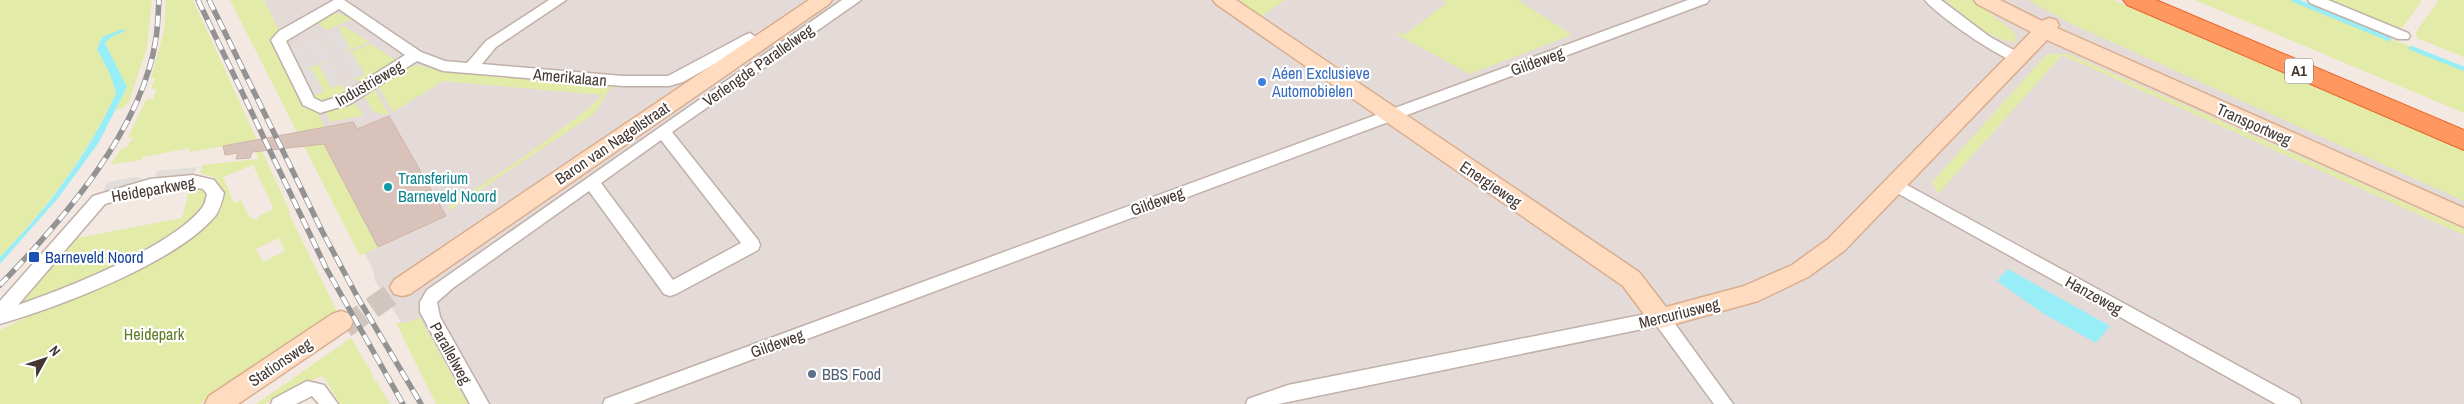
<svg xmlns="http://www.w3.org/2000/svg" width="2464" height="404" font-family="'Archivo Narrow',sans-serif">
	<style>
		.industrial { fill: #e4dad7 }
		.green { fill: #e2eba7; fill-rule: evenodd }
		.parking { fill: #e2dddb }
		.water { fill: #98eef6 }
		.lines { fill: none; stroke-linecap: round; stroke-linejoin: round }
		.stream { stroke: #98eef6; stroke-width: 4.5 }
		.building { fill: #d8c2b9; stroke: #d0b4a9 }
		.secondary-tunnel { stroke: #d0c5bf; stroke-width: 22; stroke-dasharray: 22 11; stroke-linecap: butt }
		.street-casing { stroke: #c1b0a7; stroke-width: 3 }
		.secondary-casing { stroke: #d9ae8f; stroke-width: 3 }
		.highway-casing { stroke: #e96125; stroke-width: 2 }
		.street { fill: #fff; fill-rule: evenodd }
		.secondary { fill: #ffdbc0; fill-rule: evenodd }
		.highway { fill: #ff9761; fill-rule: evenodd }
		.rail-casing { stroke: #939393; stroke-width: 5.5 }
		.rail { stroke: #fff; stroke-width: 4; stroke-dasharray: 11; stroke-linecap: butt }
		.shop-dot { fill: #3f7fe0; stroke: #fff; stroke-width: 2 }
		.culture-dot { fill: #0f9aa8; stroke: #fff; stroke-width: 2 }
		.transit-dot { fill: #1a4fb4; stroke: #fff; stroke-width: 2 }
		.service-dot { fill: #5c6f8a; stroke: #fff; stroke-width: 2 }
		.labels { text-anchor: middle; stroke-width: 4.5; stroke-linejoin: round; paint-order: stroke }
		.shield { fill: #fff; stroke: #7c7370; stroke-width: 1 }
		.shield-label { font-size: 15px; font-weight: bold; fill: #443732 }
		.street-label { font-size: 16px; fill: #443732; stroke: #fff }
		.shop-label { font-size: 16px; fill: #366cbe; stroke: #fff; text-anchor: start }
		.culture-label { font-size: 16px; fill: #0d838f; stroke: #fff; text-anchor: start }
		.transit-label { font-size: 16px; fill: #164399; stroke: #fff; text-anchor: start }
		.park-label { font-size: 16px; fill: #607a22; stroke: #fff }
		.service-label { font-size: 16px; fill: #4e5e75; stroke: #fff; text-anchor: start }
	</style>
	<rect width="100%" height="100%" fill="#f3e8e2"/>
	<path class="industrial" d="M 264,0 L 2090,0 L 2464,184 L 2464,404 L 453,404 L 375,281 L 373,269 L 349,224 L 315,132 L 264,34 L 277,26 Z"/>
	<path class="green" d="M 0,0 L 152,0 L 147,47 L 129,102 L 123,108 L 116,109 L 127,87 L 105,43 L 111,37 L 124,31 L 102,37 L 97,49 L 110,74 L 116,93 C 88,154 47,208 0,257 Z
		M 166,0 L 193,0 L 257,140 L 190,152 L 190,148 L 143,157 L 142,160 L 111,164 L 121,149 L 126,148 L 133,137 L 128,137 L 146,100 L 153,99 L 157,89 L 151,89 L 155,78 L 151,78 L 164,31 Z
		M 230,0 L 264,0 L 280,32 L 273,40 L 273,48 L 304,108 L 317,112 L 325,127 L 297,132 Z
		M 1243,0 L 1285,0 L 1262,16 L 1240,2 Z
		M 1442,0 L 1518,0 L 1572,35 L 1470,74 L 1396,34 L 1398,32 L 1404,35 L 1447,3 Z
		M 1945,0 L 1973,0 L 2013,31 L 2017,41 C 1996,46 1962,13 1945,0 Z
		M 2028,0 L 2113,0 L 2464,150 L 2464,201 L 2072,24 Z
		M 2195,0 L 2294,0 L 2464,68 L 2464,113 Z
		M 2328,0 L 2422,0 L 2403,27 L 2392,27 Z
		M 2439,0 L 2464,0 L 2464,57 L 2417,38 L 2416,32 Z
		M 337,13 L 352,19 L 327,30 L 318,23 L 318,21 Z
		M 344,26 L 369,42 L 342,53 L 350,48 L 338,28 Z
		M 371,44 L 397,61 L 366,81 L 357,81 L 354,79 L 364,74 L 352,53 L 343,55 Z
		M 2047,54 L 2069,54 L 2464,229 L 2464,235 L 2062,55 L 1938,194 L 1932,182 Z
		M 328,61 L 320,66 L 331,88 L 342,84 L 345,91 C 339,100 320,107 313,96 L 323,91 L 312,69 L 302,71 Z
		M 417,65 L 448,72 L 610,84 L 611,87 L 594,114 L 450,210 L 448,207 L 525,156 L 588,109 L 602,95 L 443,81 L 393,112 L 377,84 L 405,68 Z
		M 373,87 L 388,113 L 384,115 L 373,111 L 364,96 Z
		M 354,103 L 364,115 L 330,122 L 325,112 Z
		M 324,144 L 378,247 L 360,256 L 304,146 Z
		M 255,151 L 262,151 L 290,212 L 289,214 L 337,311 L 200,404 L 0,404 L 0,330 L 187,237 L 222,209 L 221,189 L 219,183 L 213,177 L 200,173 L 202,165 L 259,159 ZM 253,165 L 274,209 L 261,215 L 257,220 L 249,217 L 241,200 L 234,203 L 223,177 ZM 279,238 L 285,251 L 263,262 L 256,249 Z
		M 191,185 L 205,191 L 207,206 L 175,238 L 43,300 L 23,302 L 26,295 L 77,238 L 182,218 Z
		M 418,318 L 420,318 L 468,404 L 436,404 L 396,323 L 409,322 Z
		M 351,338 L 373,375 L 373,380 L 377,382 L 390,404 L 340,404 L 325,379 L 321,376 L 265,404 L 256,404 Z"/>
	<path class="parking" d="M 338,28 L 350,48 L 341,52 L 343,56 L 352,53 L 365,74 L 354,79 L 328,32 Z
		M 316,36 L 328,57 L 342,84 L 332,88 L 319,66 L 328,61 L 326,58 L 317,62 L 306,41 Z
		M 298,44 L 310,65 L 301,68 L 302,71 L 312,69 L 324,91 L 313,96 L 288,48 Z
		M 197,167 L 194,175 L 153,180 L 157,171 Z
		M 135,177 L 142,178 L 141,185 L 103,192 L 107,182 Z"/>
	<path class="water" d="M 123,29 L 125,31 L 111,37 L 105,43 L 127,87 L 99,142 L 59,197 L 0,264 L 0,257 C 47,209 89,154 116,93 L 110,74 L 97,49 L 102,37 Z
		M 2008,269 L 2110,326 L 2096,343 L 2044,314 L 1997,281 Z"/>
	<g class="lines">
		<path class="stream" d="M 2294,0 L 2389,39
			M 2411,48 L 2464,69"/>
	</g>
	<path class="building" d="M 389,116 L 446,216 L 378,247 L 324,144 L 252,152 L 250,158 L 236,159 L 238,153 L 225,155 L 223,146 L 353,122 L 357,129 Z"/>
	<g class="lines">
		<path class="secondary-tunnel" d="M 345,327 L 402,287"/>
		<g class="street-casing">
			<path id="street" d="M 334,0 L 344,0 L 421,52 L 445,61 L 467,63 L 486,41 L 549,0 L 566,0 L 496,47 L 482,64 L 623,76 L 668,76 L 745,35 L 750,33 L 757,38 L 755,41 L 683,82 L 669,86 L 623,86 L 443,71 L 417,61 L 350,104 L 320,113 L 303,105 L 271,40 L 279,31 ZM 339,9 L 405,55 L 340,96 L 322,102 L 314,98 L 286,41 Z
				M 842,0 L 861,0 L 672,132 L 758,240 L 760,245 L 758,250 L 676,294 L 670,296 L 664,294 L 589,191 L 453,288 L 437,302 L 440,317 L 489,404 L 470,404 L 420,312 L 420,302 L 427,290 ZM 661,140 L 741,243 L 673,280 L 601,183 Z
				M 1688,0 L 1709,0 L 1707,3 L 633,404 L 603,404 L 605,399 Z
				M 1925,0 L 1941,0 L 1990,37 L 2023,55 L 2025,59 L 2023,63 C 2009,66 1934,13 1925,0 Z
				M 2308,0 L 2328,0 L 2408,33 L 2410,36 L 2408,39 L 2398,39 L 2310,3 Z
				M 193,175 L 214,180 L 224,193 C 222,201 220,209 216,215 C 178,262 59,307 0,324 L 0,301 L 93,196 L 150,179 ZM 193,187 L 203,189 L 207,194 C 206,199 205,204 202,208 C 170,248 67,288 18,305 L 105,204 L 150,191 Z
				M 1896,179 L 2299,399 L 2301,404 L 2276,404 L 1890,189 L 1888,185 L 1890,181 Z
				M 1661,311 L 1667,313 L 1733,404 L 1714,404 L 1657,326 L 1278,404 L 1246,404 L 1248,399 L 1288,385 Z
				M 307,381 L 324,385 L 338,404 L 319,404 L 312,396 L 296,404 L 271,404 L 273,399 Z"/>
		</g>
		<g class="secondary-casing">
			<path id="secondary" d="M 809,0 L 832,0 L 829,4 L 410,294 L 402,296 L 394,294 L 390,287 L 394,280 Z
				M 1213,0 L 1236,0 L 1639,272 L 1666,307 L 1744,286 L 1792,265 L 1828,239 L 2031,32 L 1977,4 L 1974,0 L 2000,0 L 2042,21 L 2049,18 L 2056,20 L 2059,25 L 2057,28 L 2464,208 L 2464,227 L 2047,40 L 1844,251 L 1808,277 L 1758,301 L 1661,328 L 1652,325 L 1623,286 L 1216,4 Z
				M 341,311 L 350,314 L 353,321 L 350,328 L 238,404 L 205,404 L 209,396 L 332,314 Z"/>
		</g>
		<g class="highway-casing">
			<path id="highway" d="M 2123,0 L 2156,0 L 2464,130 L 2464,150 L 2127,5 Z"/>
		</g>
		<use href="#street" class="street"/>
		<use href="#secondary" class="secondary"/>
		<use href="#highway" class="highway"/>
		<g class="rail-casing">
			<path id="rail" d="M 198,0 L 326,268 L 403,404
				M 209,0 L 322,231 L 358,298 L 421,404
				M 0,285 C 62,221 143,129 156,38 C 158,25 158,13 159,0"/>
		</g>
		<use href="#rail" class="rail"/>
	</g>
	<circle class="shop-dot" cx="1262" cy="82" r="5"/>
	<circle class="culture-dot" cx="388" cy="187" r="5"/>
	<rect class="transit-dot" x="28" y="251" width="12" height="12" rx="2.5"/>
	<circle class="service-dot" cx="812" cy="374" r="5"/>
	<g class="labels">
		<rect class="shield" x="2285" y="58.5" width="28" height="25" rx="4"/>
		<g class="shield-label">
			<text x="2299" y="76">A1</text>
		</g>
		<g class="street-label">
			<text transform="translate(1537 61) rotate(-20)" y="6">Gildeweg</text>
			<text transform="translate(758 65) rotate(-35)" y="6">Verlengde Parallelweg</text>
			<text transform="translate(570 77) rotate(5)" y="6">Amerikalaan</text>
			<text transform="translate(369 83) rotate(-30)" y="6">Industrieweg</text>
			<text transform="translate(2254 124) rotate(24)" y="6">Transportweg</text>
			<text transform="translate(612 143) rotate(-34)" y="6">Baron van Nagellstraat</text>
			<text transform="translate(1491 184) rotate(34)" y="6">Energieweg</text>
			<text transform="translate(153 189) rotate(-10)" y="6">Heideparkweg</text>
			<text transform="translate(1157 201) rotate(-20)" y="6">Gildeweg</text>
			<text transform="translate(2094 295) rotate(29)" y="6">Hanzeweg</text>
			<text transform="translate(1679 313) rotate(-14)" y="6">Mercuriusweg</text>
			<text transform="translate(777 343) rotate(-20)" y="6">Gildeweg</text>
			<text transform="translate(451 353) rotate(61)" y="6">Parallelweg</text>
			<text transform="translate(280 362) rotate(-34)" y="6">Stationsweg</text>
		</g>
		<g class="shop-label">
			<text x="1272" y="79">Aéen Exclusieve<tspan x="1272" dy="18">Automobielen</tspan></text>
		</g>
		<g class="culture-label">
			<text x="398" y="184">Transferium<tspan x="398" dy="18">Barneveld Noord</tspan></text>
		</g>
		<g class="transit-label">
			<text x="45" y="263">Barneveld Noord</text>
		</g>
		<g class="park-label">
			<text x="154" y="340">Heidepark</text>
		</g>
		<g class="service-label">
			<text x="822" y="380">BBS Food</text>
		</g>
	</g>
	<g transform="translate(45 359) rotate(50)" stroke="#ffffff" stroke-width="4" paint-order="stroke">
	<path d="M0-4L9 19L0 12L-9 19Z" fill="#443732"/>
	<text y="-8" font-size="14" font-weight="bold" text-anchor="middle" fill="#443732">N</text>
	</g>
</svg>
